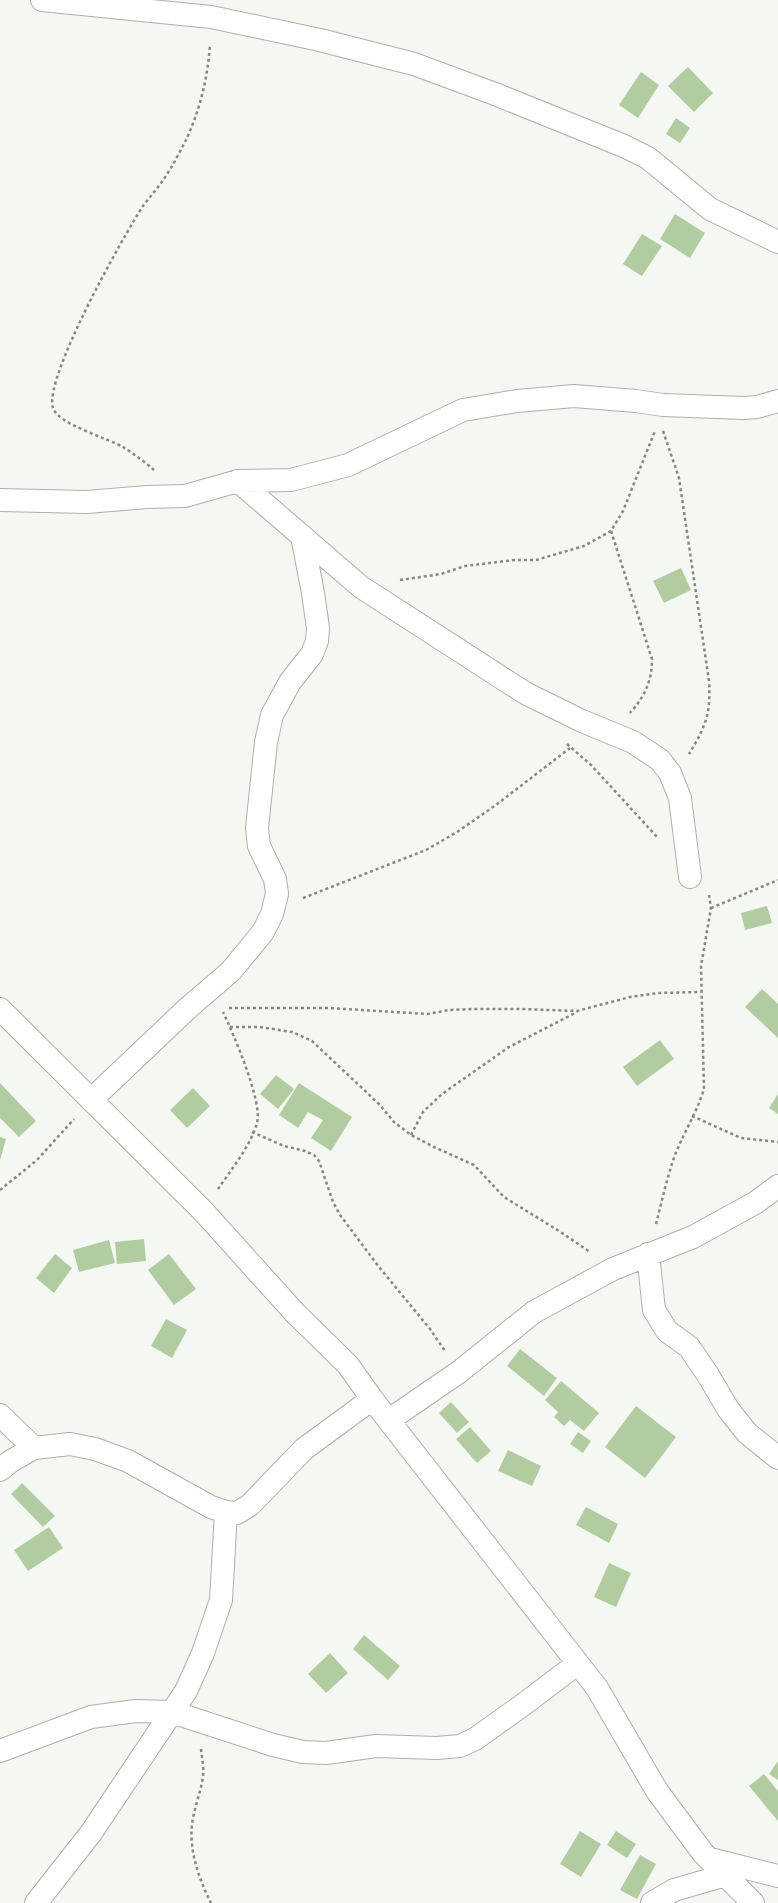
<svg xmlns="http://www.w3.org/2000/svg" width="778" height="1903" font-family="Lato,sans-serif">
	<style>
		.building { fill: #b2cca1 }
		.lines { fill: none; stroke-linecap: round; stroke-linejoin: round }
		.minor-casing { stroke: #adafac; stroke-width: 24 }
		.path { stroke: #858784; stroke-width: 2.5; stroke-dasharray: 3 3; stroke-linecap: butt }
		.minor { stroke: #fff; stroke-width: 22 }
	</style>
	<rect width="100%" height="100%" fill="#f5f7f3"/>
	<path class="building" d="M 688,67 L 713,93 L 694,112 L 668,86 Z
		M 641,72 L 659,85 L 638,118 L 619,105 Z
		M 676,118 L 690,128 L 680,143 L 666,134 Z
		M 675,214 L 705,233 L 690,258 L 660,239 Z
		M 642,234 L 662,246 L 642,276 L 623,264 Z
		M 681,568 L 691,590 L 664,603 L 653,581 Z
		M 767,906 L 772,923 L 745,930 L 741,913 Z
		M 762,989 L 778,1004 L 778,1038 L 745,1007 Z
		M 660,1040 L 674,1059 L 637,1086 L 623,1067 Z
		M 276,1075 L 294,1089 L 278,1109 L 260,1094 Z
		M 0,1083 L 36,1121 L 19,1137 L 0,1118 Z
		M 299,1083 L 352,1117 L 331,1151 L 311,1138 L 323,1120 L 308,1112 L 298,1128 L 279,1115 Z
		M 193,1088 L 210,1106 L 187,1128 L 170,1110 Z
		M 778,1094 L 778,1114 L 769,1108 Z
		M 0,1137 L 6,1139 L 0,1160 Z
		M 144,1239 L 146,1261 L 117,1264 L 115,1242 Z
		M 109,1240 L 115,1263 L 79,1272 L 73,1250 Z
		M 55,1254 L 72,1268 L 54,1293 L 36,1278 Z
		M 169,1254 L 196,1289 L 174,1305 L 148,1270 Z
		M 166,1319 L 187,1330 L 172,1358 L 151,1346 Z
		M 520,1349 L 557,1378 L 544,1396 L 507,1366 Z
		M 561,1381 L 599,1413 L 584,1431 L 570,1420 L 564,1426 L 554,1417 L 558,1412 L 545,1400 Z
		M 451,1402 L 469,1422 L 457,1433 L 439,1413 Z
		M 636,1406 L 676,1437 L 645,1478 L 605,1447 Z
		M 470,1427 L 491,1451 L 477,1463 L 456,1439 Z
		M 578,1432 L 591,1441 L 583,1453 L 570,1444 Z
		M 508,1450 L 541,1466 L 532,1486 L 498,1471 Z
		M 22,1483 L 55,1516 L 43,1527 L 11,1494 Z
		M 586,1507 L 618,1524 L 609,1543 L 576,1525 Z
		M 49,1527 L 63,1548 L 28,1571 L 14,1550 Z
		M 609,1563 L 631,1573 L 616,1607 L 594,1597 Z
		M 364,1635 L 400,1666 L 388,1680 L 353,1649 Z
		M 330,1653 L 348,1673 L 326,1693 L 308,1674 Z
		M 778,1761 L 778,1780 L 769,1774 Z
		M 764,1774 L 778,1791 L 778,1821 L 749,1786 Z
		M 580,1831 L 601,1844 L 581,1877 L 560,1864 Z
		M 616,1831 L 636,1844 L 627,1858 L 607,1845 Z
		M 640,1855 L 656,1864 L 637,1899 L 620,1890 Z"/>
	<g class="lines">
		<g class="minor-casing">
			<path id="minor" d="M 42,0 L 211,17 L 320,40 L 414,64 L 495,94 L 624,146 L 648,158 L 710,209 L 778,242
				M 238,481 L 361,587 L 525,693 L 582,721 L 633,742 L 660,760 L 670,773 L 680,798 L 690,877
				M 0,500 L 87,502 L 147,497 L 185,496 L 238,481 L 291,480 L 348,465 L 463,410 L 517,401 L 574,396 L 636,401 L 663,405 L 744,408 L 757,407 L 778,401
				M 0,1009 L 203,1211 L 295,1313 L 348,1365 L 372,1399 L 597,1688 L 657,1791 L 703,1853 L 753,1903
				M 91,1100 L 188,1008 L 231,971 L 263,932 L 272,914 L 277,894 L 275,879 L 259,846 L 257,828 L 266,742 L 272,715 L 290,682 L 312,654 L 317,641 L 318,628 L 313,593 L 302,536
				M 648,1254 L 654,1310 L 667,1331 L 689,1347 L 708,1375 L 728,1409 L 747,1433 L 778,1458
				M 0,1415 L 34,1448
				M 389,1420 L 459,1372 L 534,1312 L 613,1269 L 693,1237 L 755,1203 L 778,1186
				M 0,1470 L 11,1461 L 34,1448 L 70,1444 L 95,1449 L 128,1461 L 211,1507 L 226,1512 L 237,1513 L 250,1505 L 304,1449 L 372,1399
				M 0,1751 L 91,1717 L 136,1711 L 172,1712 L 273,1745 L 303,1752 L 326,1753 L 376,1746 L 437,1748 L 460,1746 L 475,1739 L 520,1707 L 577,1664
				M 710,1859 L 778,1876
				M 36,1903 L 91,1833 L 186,1691 L 203,1653 L 221,1600 L 226,1512
				M 652,1903 L 674,1890 L 726,1875"/>
		</g>
		<path class="path" d="M 663,431 L 679,478 L 709,681 C 711,713 706,726 689,754
			M 154,470 C 145,462 134,454 123,447 C 107,438 58,424 53,408 C 43,379 124,235 143,206 C 151,195 160,186 167,174 C 174,164 180,151 186,140 C 200,110 208,77 210,44
			M 611,531 L 652,659 C 652,681 645,696 630,713
			M 400,580 L 441,574 L 465,566 L 514,560 L 536,560 L 584,546 L 611,531 L 623,511 L 655,431
			M 567,744 L 591,765 L 658,838
			M 303,898 L 426,850 L 457,832 L 496,805 L 570,748
			M 711,908 L 778,880
			M 229,1008 L 328,1008 L 428,1014 L 449,1010 L 473,1009 L 522,1009 L 577,1011 L 630,997 L 658,993 L 701,992
			M 230,1027 L 260,1027 L 292,1032 L 312,1041 L 380,1105 L 394,1122 L 411,1135 L 434,1147 L 474,1165 L 504,1197 L 559,1231 L 590,1252
			M 692,1116 L 741,1138 L 778,1142
			M 252,1132 L 284,1146 L 305,1151 L 314,1155 L 319,1161 L 333,1202 L 340,1215 L 379,1267 L 430,1329 L 445,1351
			M 411,1135 L 423,1112 L 442,1094 L 509,1047 L 577,1012
			M 218,1189 C 231,1170 251,1145 257,1123 C 263,1102 233,1033 223,1012
			M 0,1190 L 37,1160 L 74,1119
			M 656,1224 C 662,1201 667,1177 675,1155 C 684,1132 697,1112 704,1089 L 701,966 L 711,908 L 709,895
			M 201,1749 C 202,1758 204,1767 203,1776 C 201,1792 194,1808 192,1824 C 189,1851 199,1879 211,1903"/>
		<use href="#minor" class="minor"/>
	</g>
</svg>
